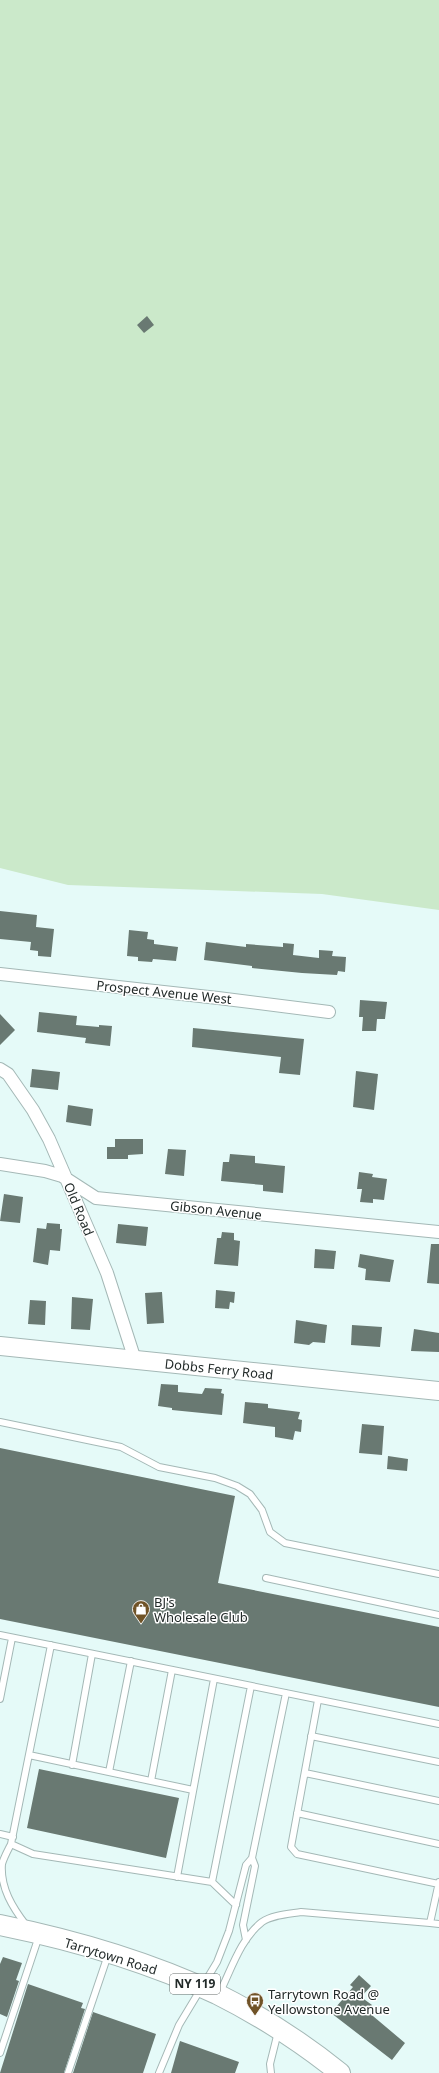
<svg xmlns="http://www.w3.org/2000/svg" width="439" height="2073" font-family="'Noto Sans',sans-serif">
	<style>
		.green { fill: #cbe9ca }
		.building { fill: #697972 }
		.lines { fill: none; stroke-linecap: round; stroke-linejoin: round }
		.lane-casing { stroke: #a4b8b6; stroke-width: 8 }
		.street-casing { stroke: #a4b8b6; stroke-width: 14 }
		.secondary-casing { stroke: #a4b8b6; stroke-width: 20 }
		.primary-casing { stroke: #a4b8b6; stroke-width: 22 }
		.lane { stroke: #fff; stroke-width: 6 }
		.street { stroke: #fff; stroke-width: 12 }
		.secondary { stroke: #fff; stroke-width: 18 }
		.primary { stroke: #fff; stroke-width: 20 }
		.labels { text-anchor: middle; stroke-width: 3; stroke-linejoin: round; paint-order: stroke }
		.shield { fill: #fff; stroke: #646a69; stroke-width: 1 }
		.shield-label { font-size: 12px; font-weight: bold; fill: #222a29 }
		.street-label { font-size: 13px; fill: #222a29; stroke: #fff }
		.poi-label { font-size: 13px; fill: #222a29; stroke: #fff; text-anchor: start }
	</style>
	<rect width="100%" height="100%" fill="#e5faf8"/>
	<path class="green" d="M 0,0 L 439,0 L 439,910 L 322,894 L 68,885 L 0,868 Z"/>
	<path class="building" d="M 147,316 L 154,325 L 144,333 L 137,325 Z
		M 0,911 L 37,915 L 36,927 L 54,929 L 51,957 L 38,956 L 38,951 L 30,950 L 31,942 L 0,939 Z
		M 129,930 L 148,932 L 147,939 L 154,940 L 154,944 L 178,947 L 176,961 L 153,959 L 152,962 L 138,961 L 138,957 L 127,956 Z
		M 206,942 L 246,947 L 246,944 L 283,947 L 283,943 L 294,944 L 293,955 L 319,958 L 319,950 L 333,951 L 332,956 L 346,957 L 345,972 L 338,971 L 337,975 L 302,973 L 252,968 L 252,966 L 204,960 Z
		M 360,1000 L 387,1002 L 385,1019 L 377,1019 L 376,1031 L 362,1031 L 363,1017 L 359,1017 Z
		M 39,1012 L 77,1016 L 76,1025 L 99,1027 L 99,1025 L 112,1026 L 110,1046 L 85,1043 L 86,1038 L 37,1032 Z
		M 0,1014 L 15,1030 L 0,1045 Z
		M 193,1028 L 304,1039 L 300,1075 L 279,1073 L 281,1057 L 192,1047 Z
		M 32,1069 L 60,1072 L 58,1090 L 30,1087 Z
		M 356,1071 L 378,1074 L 374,1110 L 353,1107 Z
		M 68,1105 L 93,1109 L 91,1126 L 66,1122 Z
		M 115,1139 L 143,1139 L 143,1154 L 128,1155 L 128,1159 L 107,1159 L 107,1147 L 115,1147 Z
		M 168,1149 L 186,1150 L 184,1176 L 165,1174 Z
		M 230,1154 L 255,1156 L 255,1163 L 285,1166 L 283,1193 L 263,1191 L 263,1185 L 221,1181 L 223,1162 L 229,1162 Z
		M 359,1172 L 373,1174 L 372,1177 L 387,1179 L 384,1200 L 373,1199 L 373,1203 L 360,1202 L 362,1189 L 357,1189 Z
		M 4,1194 L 23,1197 L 20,1223 L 0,1221 Z
		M 47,1223 L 60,1224 L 60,1229 L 62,1229 L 60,1251 L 50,1250 L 48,1265 L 33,1262 L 37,1228 L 46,1229 Z
		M 118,1224 L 148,1227 L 146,1246 L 116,1243 Z
		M 222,1232 L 234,1233 L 234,1240 L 240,1241 L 238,1266 L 214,1264 L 217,1238 L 221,1238 Z
		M 431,1244 L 439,1244 L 439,1284 L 427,1283 Z
		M 315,1249 L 336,1251 L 334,1269 L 314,1268 Z
		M 360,1254 L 394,1260 L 390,1282 L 365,1280 L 366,1269 L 358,1267 Z
		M 216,1290 L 235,1292 L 234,1303 L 230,1302 L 229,1309 L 215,1308 Z
		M 162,1292 L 164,1323 L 147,1324 L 145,1293 Z
		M 72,1297 L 93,1299 L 90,1330 L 71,1329 Z
		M 30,1300 L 46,1301 L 45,1325 L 28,1324 Z
		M 296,1320 L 327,1325 L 325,1343 L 313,1342 L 309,1345 L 294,1343 Z
		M 352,1325 L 382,1327 L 380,1347 L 351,1345 Z
		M 414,1329 L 439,1333 L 439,1352 L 411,1351 Z
		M 161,1384 L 178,1385 L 178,1392 L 202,1394 L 205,1388 L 222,1389 L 221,1393 L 224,1394 L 222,1415 L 172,1410 L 172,1408 L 158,1406 Z
		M 245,1402 L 268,1404 L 268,1408 L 300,1412 L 298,1419 L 302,1420 L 301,1432 L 295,1431 L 293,1440 L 275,1437 L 275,1427 L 243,1423 Z
		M 362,1424 L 384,1426 L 382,1455 L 359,1453 Z
		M 0,1448 L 235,1496 L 218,1583 L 439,1627 L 439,1707 L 0,1619 Z
		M 388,1456 L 408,1459 L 407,1471 L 387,1469 Z
		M 39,1769 L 179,1798 L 166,1858 L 27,1828 Z
		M 3,1957 L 22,1963 L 16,1980 L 19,1981 L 7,2017 L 0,2014 L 0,1964 Z
		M 359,1975 L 371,1986 L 361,1997 L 372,2005 L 367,2011 L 405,2043 L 392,2060 L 331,2013 L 353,1987 L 350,1985 Z
		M 28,1984 L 83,2003 L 81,2008 L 85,2009 L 64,2073 L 0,2073 Z
		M 93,2012 L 156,2034 L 143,2073 L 73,2073 Z
		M 180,2041 L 239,2062 L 235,2073 L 171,2073 Z"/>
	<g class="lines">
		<g class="lane-casing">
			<path id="lane" d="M 0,1422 L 121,1447 L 159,1467 L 215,1478 L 237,1486 L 250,1494 L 262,1510 L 270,1532 L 285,1543 L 439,1574
				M 266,1578 L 439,1615
				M 0,1635 L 439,1724
				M 51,1645 L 11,1844 L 33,1854 L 212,1882 L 236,1905
				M 0,1699 L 12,1638
				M 318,1700 L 291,1847 L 297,1854 L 439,1884
				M 311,1736 L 439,1762
				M 29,1755 L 193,1790
				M 72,1765 L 92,1654
				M 109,1772 L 131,1661
				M 305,1773 L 439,1801
				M 151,1781 L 172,1670
				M 297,1813 L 439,1844
				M 0,1834 L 13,1837
				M 11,1844 C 8,1850 4,1857 2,1864 C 0,1888 13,1908 26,1925
				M 177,1877 L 214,1679
				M 212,1882 L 251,1686
				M 439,1882 L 430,1923 L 439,1924
				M 246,1940 L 243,1925 L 255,1866 L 252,1858 L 286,1693
				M 220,1992 C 231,1970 241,1938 262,1922 C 272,1915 288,1914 301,1912 L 430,1923
				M 0,2053 L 39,1936
				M 68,2073 L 108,1955
				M 159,2073 L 179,2025 L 217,1962 L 229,1931 L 246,1865 L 252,1858
				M 271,2073 L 270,2064 L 278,2032"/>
		</g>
		<g class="street-casing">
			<path id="street" d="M 0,974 L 218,998 L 329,1012
				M 0,1069 L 8,1074 L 33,1110 L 49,1139 L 107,1273 L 135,1360
				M 0,1164 L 45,1171 L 62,1176 L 96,1198 L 439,1232"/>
		</g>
		<g class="secondary-casing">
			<path id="secondary" d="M 0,1346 L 439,1391"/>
		</g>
		<g class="primary-casing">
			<path id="primary" d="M 0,1925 C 74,1940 149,1962 217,1994 C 259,2015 304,2044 340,2073"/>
		</g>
		<use href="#lane" class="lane"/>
		<use href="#street" class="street"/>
		<use href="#secondary" class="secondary"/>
		<use href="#primary" class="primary"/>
	</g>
	<defs>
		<g id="shop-pin" transform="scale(0.9)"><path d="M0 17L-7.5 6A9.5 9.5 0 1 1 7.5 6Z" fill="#705327" stroke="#fff"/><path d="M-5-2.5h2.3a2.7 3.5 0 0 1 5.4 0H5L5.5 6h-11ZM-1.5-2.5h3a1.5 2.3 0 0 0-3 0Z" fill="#fff"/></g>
		<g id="bus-pin" transform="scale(0.9)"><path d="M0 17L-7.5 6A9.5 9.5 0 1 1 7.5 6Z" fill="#705327" stroke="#fff"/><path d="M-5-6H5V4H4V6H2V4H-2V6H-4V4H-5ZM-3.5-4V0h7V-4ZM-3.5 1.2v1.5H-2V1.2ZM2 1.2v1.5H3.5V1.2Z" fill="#fff"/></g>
	</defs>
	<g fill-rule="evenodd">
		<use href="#shop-pin" x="141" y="1609"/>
		<use href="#bus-pin" x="255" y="2001"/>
	</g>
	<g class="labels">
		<rect class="shield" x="170" y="1974" width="50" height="20" rx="3"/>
		<g class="shield-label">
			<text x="195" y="1988">NY 119</text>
		</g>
		<g class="street-label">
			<text transform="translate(164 992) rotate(6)" y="5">Prospect Avenue West</text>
			<text transform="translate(79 1209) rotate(67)" y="5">Old Road</text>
			<text transform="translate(216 1210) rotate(6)" y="5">Gibson Avenue</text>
			<text transform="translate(219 1369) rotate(6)" y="5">Dobbs Ferry Road</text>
			<text transform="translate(111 1956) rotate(17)" y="5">Tarrytown Road</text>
		</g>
		<g class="poi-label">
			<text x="154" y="1607">BJ's<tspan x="154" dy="15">Wholesale Club</tspan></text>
			<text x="268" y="1999">Tarrytown Road @<tspan x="268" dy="15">Yellowstone Avenue</tspan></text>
		</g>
	</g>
</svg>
